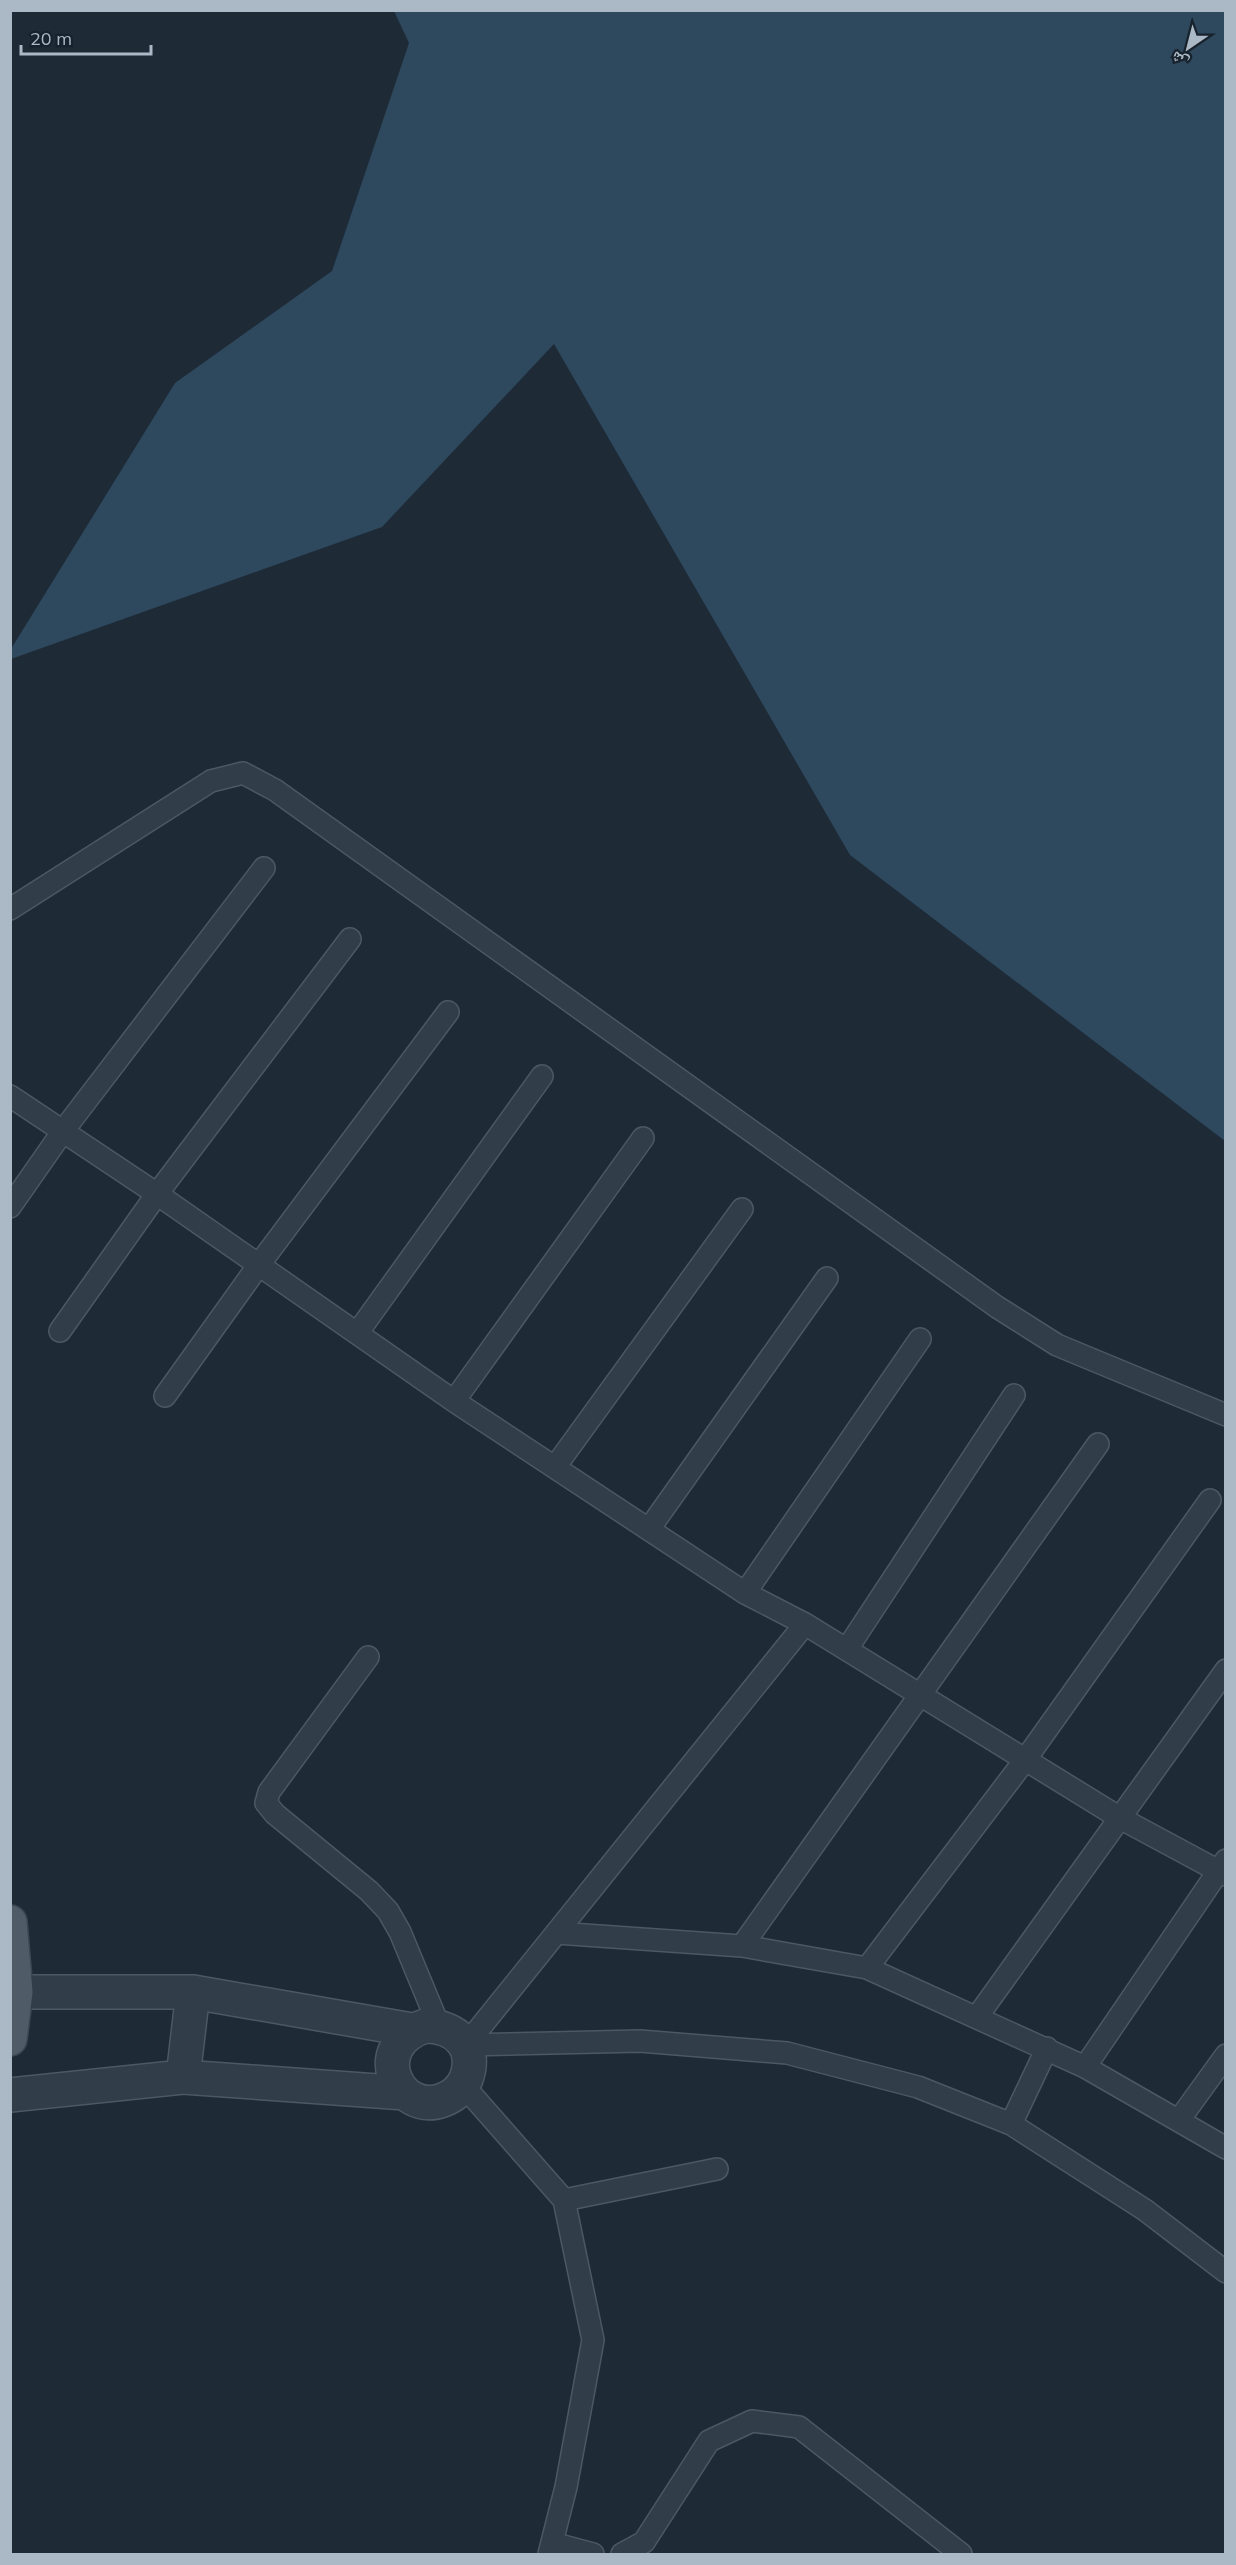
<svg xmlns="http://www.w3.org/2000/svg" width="1236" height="2565" font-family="Mulish,'Noto Naskh Arabic',sans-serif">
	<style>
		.water { fill: #2e485e }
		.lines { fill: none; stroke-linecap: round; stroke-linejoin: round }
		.lane-casing { stroke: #4c5863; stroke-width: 24 }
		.street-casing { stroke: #4c5863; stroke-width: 36 }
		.primary-casing { stroke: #3b4651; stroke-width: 36 }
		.lane { stroke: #313d48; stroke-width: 21 }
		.street { stroke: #313d48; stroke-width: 33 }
		.primary { stroke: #4f5c68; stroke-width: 33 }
	</style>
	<rect width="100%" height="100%" fill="#1e2b37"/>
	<path class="water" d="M 394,11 L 1225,11 L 1225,1141 L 850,855 L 554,344 L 382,527 L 11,659 L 11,649 L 175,383 L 332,271 L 409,43 Z"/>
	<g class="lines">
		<g class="lane-casing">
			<path id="lane" d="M 10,909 L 211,781 L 243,773 L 275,790 L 997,1307 L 1057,1345 L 1226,1415
				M 10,1096 L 157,1194 L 454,1401 L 745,1593 L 805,1624 L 466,2045
				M 10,1207 L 63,1131 L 264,868
				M 60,1331 L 157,1194 L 350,939
				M 358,1332 L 542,1076
				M 165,1396 L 258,1266 L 448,1012
				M 454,1401 L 643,1138
				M 555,1467 L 742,1209
				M 649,1529 L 827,1278
				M 745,1593 L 920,1339
				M 805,1624 L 1120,1818 L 1226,1875
				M 847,1649 L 1014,1395
				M 368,1657 L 269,1792 L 266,1803 L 275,1814 L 369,1891 L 388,1911 L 400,1932 L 439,2026
				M 556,1933 L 742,1946 L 867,1968 L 1085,2067 L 1226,2148
				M 742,1946 L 1098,1444
				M 867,1968 L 1025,1760 L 1210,1500
				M 977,2017 L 1226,1670
				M 466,2045 L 640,2041 L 787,2053 L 918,2087 L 1011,2124 L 1145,2210 L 1226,2272
				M 1085,2067 L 1226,1860
				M 463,2085 L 564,2200 L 593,2340 L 566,2487 L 549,2554
				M 1179,2120 L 1226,2055
				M 1011,2124 L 1047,2048
				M 564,2200 L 717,2169
				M 552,2543 L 593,2554
				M 622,2554 L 644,2542 L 709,2441 L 752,2421 L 799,2427 L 961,2554"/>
		</g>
		<g class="street-casing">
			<path id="street" d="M 16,1992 L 193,1992 L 412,2030
				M 425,2026 C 456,2026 478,2047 466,2079 C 461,2090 454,2096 443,2100 C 398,2117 365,2046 425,2026 Z
				M 183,2077 L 193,1992
				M 10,2095 L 183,2077 L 405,2093"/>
		</g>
		<g class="primary-casing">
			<path id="primary" d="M 10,1922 L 16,1992 L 10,2039"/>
		</g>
		<use href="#lane" class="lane"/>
		<use href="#street" class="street"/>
		<use href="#primary" class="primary"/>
	</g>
	<rect width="1236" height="2565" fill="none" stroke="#abb8c5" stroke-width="24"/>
	<g transform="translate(1188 48) rotate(215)" stroke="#17222c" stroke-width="4.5" paint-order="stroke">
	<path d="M0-4.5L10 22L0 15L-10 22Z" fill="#abb8c5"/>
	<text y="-9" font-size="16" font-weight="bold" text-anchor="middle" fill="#abb8c5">ش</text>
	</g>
	<path d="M21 45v9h130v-9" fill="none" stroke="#abb8c5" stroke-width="3"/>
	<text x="30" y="45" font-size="18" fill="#abb8c5" stroke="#17222c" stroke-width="4.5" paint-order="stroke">20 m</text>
</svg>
